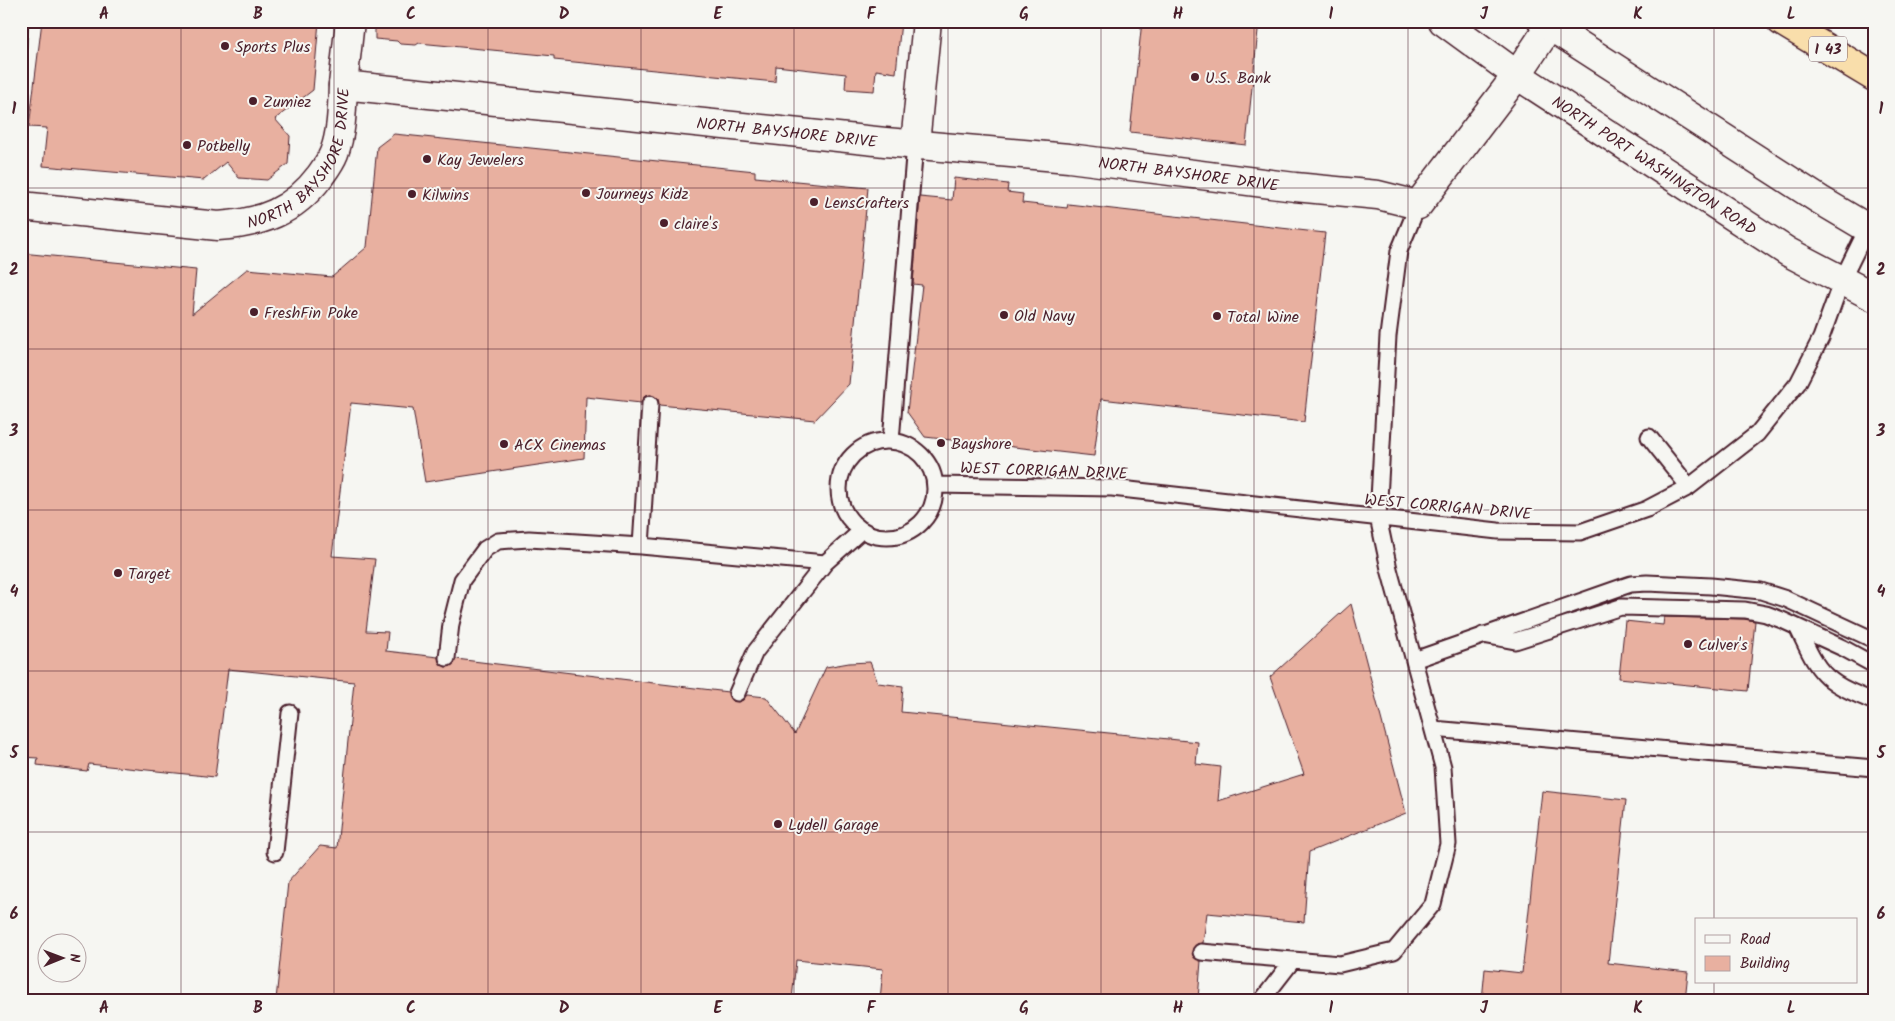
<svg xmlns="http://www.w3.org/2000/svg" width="1895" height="1021" font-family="Kalam,sans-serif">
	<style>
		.green { fill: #a6e8b2; stroke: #78846e }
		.building { fill: #e8b0a0; stroke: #4a1f2b }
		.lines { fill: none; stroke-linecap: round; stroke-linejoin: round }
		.lane-casing { stroke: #4a1f2b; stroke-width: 19 }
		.street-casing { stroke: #4a1f2b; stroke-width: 31 }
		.secondary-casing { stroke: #4a1f2b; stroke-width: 31 }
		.highway-casing { stroke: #4a1f2b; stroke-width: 31 }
		.lane { stroke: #f6f6f2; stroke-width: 15 }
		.street { stroke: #f6f6f2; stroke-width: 28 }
		.secondary { stroke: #f6f6f2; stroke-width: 28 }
		.highway { stroke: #f9deab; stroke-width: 28 }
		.grid { fill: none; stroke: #4a1f2b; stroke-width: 1; stroke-opacity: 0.55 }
		.poi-dot { fill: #4a1f2b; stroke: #f6f6f2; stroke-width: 2 }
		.labels { text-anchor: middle; stroke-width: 4; stroke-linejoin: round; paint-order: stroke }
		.shield { fill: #f6f6f2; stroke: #7e6067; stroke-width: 1 }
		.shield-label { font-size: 15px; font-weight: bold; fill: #4a1f2b }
		.poi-label { font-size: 16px; fill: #4a1f2b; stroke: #f6f6f2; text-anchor: start }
		.street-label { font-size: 16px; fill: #4a1f2b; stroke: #f6f6f2 }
		.neatline { fill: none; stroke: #4a1f2b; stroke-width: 2 }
		.grid-label { font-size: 16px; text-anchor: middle; font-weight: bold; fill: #4a1f2b }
	</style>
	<rect width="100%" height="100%" fill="#f6f6f2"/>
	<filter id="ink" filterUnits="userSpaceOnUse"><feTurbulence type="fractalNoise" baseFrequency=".02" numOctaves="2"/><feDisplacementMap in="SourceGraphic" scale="10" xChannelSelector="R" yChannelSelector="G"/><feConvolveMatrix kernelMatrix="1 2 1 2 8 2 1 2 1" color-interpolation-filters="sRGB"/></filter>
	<g filter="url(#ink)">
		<path class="green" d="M 21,21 L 29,21 L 21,120 Z"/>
		<path class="building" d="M 42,21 L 319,21 L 313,90 L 275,119 L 290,136 L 288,164 L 267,180 L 239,178 L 226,162 L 204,180 L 43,166 L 47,128 L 29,127 Z
			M 375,21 L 901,21 L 896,73 L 876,70 L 874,91 L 845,89 L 846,74 L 776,66 L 775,82 L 554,60 L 554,56 L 419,43 L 416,45 L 400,44 L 397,41 L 375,39 Z
			M 1142,21 L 1259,21 L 1246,145 L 1130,132 Z
			M 394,134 L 755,171 L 755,177 L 868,188 L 849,384 L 815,420 L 659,405 L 658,399 L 651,395 L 645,396 L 641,403 L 586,397 L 584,458 L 425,482 L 413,409 L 351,403 L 332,556 L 375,559 L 366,631 L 388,632 L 386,651 L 438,657 L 439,662 L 445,667 L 451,666 L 456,659 L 728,692 L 730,699 L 738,702 L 743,700 L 747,695 L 766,697 L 795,734 L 826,667 L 849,663 L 870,662 L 878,683 L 903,686 L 901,712 L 1198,742 L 1196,764 L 1221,767 L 1218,801 L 1304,774 L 1270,677 L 1351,604 L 1406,813 L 1309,852 L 1304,922 L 1207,913 L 1203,943 L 1197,944 L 1192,951 L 1193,956 L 1201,961 L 1198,999 L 1179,996 L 1178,1000 L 880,1000 L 883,969 L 796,960 L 792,1000 L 276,1000 L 288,882 L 320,846 L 337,848 L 354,682 L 228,669 L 215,777 L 89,764 L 87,771 L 37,765 L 38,758 L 21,757 L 21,253 L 196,270 L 192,314 L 247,269 L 332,277 L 367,247 L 377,147 Z
			M 954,178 L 1008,184 L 1007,192 L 1023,194 L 1022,203 L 1067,208 L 1068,204 L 1325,233 L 1304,422 L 1101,399 L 1094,456 L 925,437 L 907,412 L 922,285 L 913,284 L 920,197 L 952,200 Z
			M 1664,617 L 1744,619 L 1755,621 L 1748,691 L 1619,678 L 1625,621 L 1663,625 Z
			M 1542,791 L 1626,800 L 1608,963 L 1688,972 L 1685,1000 L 1482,1000 L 1485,969 L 1522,973 Z"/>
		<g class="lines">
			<g class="lane-casing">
				<path id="lane" d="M 1649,437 L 1689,487
					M 891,441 L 915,144
					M839 489a48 48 0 1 1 96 0a48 48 0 1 1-96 0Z
					M 935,485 L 1112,488 L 1498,531 L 1580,532 L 1647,509 L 1689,487 L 1757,434 L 1798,383 L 1821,338 L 1842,280 L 1867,229
					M 641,546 L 650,404
					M 1797,627 C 1806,644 1814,668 1831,680 C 1843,690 1860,695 1874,702
					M 1483,635 L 1515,641 L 1621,607 L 1745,610 L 1766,614 L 1782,620 L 1843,648 L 1874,665
					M 447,658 L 451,624 L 462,580 L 485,549 L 498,541 L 529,539 L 641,546 L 825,563
					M 1414,660 L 1622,587 L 1631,584 L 1647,583 L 1711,586 L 1761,591 L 1786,599 L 1874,640
					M 737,693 L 755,652 L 825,563 L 862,530
					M 1433,729 L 1874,768
					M 275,852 L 290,713
					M 1201,952 L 1340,964 L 1394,951 L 1433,904 L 1448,844 L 1443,767 L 1389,569 L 1378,517 L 1388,336 L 1399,251 L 1418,205
					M 1262,1000 L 1293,960"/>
			</g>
			<g class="street-casing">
				<g id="street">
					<path d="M 343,85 L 350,21"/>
					<path d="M 915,144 L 927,21"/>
					<path id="s1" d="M 21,206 L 218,226 C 261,223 293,212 320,176 C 325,169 331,161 334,153 C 342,132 342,107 343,85 L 885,142 L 1069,158 L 1295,187 L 1378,195 L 1418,205 L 1517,75 L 1549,27"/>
				</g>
			</g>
			<g class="secondary-casing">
				<g id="secondary">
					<path id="s2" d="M 1443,21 L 1517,75 L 1788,252 L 1874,297"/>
					<path d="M 1542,21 L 1820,200 L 1874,232"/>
				</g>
			</g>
			<g class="highway-casing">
				<path id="highway" d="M 1781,21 L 1874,77"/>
			</g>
			<use href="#lane" class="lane"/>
			<use href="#street" class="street"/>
			<use href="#secondary" class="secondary"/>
			<use href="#highway" class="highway"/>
		</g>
	</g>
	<path class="grid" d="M 181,21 L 181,1000M 334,21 L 334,1000M 488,21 L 488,1000M 641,21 L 641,1000M 794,21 L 794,1000M 948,21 L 948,1000M 1101,21 L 1101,1000M 1254,21 L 1254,1000M 1408,21 L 1408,1000M 1561,21 L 1561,1000M 1714,21 L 1714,920M 21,188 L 1874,188M 21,349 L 1874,349M 21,510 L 1874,510M 21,671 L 1874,671M 21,832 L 1874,832M 1714,982 L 1714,1000"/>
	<g class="poi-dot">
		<circle cx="225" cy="46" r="5"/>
		<circle cx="1195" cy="77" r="5"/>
		<circle cx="253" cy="101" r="5"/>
		<circle cx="187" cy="145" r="5"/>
		<circle cx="427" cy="159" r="5"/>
		<circle cx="586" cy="193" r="5"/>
		<circle cx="412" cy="194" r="5"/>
		<circle cx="814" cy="202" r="5"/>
		<circle cx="664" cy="223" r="5"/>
		<circle cx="254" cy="312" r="5"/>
		<circle cx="1004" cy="315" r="5"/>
		<circle cx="1217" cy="316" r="5"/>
		<circle cx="941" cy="443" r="5"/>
		<circle cx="504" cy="444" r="5"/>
		<circle cx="118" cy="573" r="5"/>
		<circle cx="1688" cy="644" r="5"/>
		<circle cx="778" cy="824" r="5"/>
	</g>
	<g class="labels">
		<rect class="shield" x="1809" y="36.5" width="38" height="25" rx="4"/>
		<g class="shield-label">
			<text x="1828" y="54">I 43</text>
		</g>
		<g class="poi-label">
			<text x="235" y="52">Sports Plus</text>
			<text x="1205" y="83">U.S. Bank</text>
			<text x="263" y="107">Zumiez</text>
			<text x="197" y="151">Potbelly</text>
			<text x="437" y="165">Kay Jewelers</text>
			<text x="596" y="199">Journeys Kidz</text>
			<text x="422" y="200">Kilwins</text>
			<text x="824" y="208">LensCrafters</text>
			<text x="674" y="229">claire's</text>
			<text x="264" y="318">FreshFin Poke</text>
			<text x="1014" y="321">Old Navy</text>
			<text x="1227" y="322">Total Wine</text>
			<text x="951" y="449">Bayshore</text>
			<text x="514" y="450">ACX Cinemas</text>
			<text x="128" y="579">Target</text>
			<text x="1698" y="650">Culver's</text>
			<text x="788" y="830">Lydell Garage</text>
		</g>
		<g class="street-label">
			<text dy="6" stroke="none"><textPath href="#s1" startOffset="858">NORTH BAYSHORE DRIVE</textPath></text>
			<text dy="6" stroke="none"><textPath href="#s1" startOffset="318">NORTH BAYSHORE DRIVE</textPath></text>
			<text dy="6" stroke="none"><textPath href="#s2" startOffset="256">NORTH PORT WASHINGTON ROAD</textPath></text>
			<text dy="6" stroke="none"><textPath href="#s1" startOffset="1262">NORTH BAYSHORE DRIVE</textPath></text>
			<text transform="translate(1044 470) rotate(2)" y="6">WEST CORRIGAN DRIVE</text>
			<text transform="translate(1448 506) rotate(5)" y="6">WEST CORRIGAN DRIVE</text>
		</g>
	</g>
	<rect width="1895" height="1021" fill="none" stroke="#f6f6f2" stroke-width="55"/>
	<rect x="1695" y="918" width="162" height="65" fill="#f6f6f2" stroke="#b1a0a2"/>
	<rect x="1705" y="935" width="25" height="8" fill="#f6f6f2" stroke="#b1a0a2"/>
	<text x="1740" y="944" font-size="15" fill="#4a1f2b">Road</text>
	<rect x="1705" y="956" width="25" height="15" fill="#e8b0a0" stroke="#b1a0a2"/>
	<text x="1740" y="968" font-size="15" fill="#4a1f2b">Building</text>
	<g transform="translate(62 958) rotate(89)"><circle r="24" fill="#f6f6f2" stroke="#b1a0a2"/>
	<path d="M0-4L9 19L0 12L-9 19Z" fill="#4a1f2b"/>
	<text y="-8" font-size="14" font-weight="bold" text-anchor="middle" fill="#4a1f2b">N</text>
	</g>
	<rect x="28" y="28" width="1840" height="966" class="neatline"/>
	<g class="grid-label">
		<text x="104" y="19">A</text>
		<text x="258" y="19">B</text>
		<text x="411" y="19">C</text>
		<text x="564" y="19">D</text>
		<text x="718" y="19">E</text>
		<text x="871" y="19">F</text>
		<text x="1024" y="19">G</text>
		<text x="1178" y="19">H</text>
		<text x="1331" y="19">I</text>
		<text x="1484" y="19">J</text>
		<text x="1638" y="19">K</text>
		<text x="1791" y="19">L</text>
		<text x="14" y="114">1</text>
		<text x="1881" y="114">1</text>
		<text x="14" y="275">2</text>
		<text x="1881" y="275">2</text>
		<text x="14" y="436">3</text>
		<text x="1881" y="436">3</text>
		<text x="14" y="597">4</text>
		<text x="1881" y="597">4</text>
		<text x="14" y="758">5</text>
		<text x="1881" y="758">5</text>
		<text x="14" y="919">6</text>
		<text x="1881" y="919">6</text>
		<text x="104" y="1013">A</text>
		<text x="258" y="1013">B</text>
		<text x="411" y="1013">C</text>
		<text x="564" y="1013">D</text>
		<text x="718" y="1013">E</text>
		<text x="871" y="1013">F</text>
		<text x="1024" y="1013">G</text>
		<text x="1178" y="1013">H</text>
		<text x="1331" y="1013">I</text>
		<text x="1484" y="1013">J</text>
		<text x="1638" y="1013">K</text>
		<text x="1791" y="1013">L</text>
	</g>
</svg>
